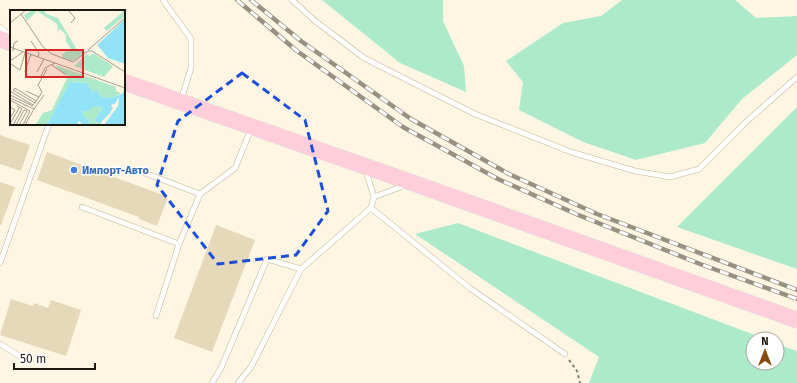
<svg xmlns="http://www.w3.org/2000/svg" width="797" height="383" font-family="'Fira Sans',sans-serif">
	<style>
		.green { fill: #adeac9 }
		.building { fill: #e6d9b9 }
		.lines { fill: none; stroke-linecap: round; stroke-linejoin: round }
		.lane-casing { stroke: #c1b495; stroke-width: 6 }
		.primary-casing { stroke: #e0dfdd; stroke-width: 17 }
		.path { stroke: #857e70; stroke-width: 2; stroke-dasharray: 3 3; stroke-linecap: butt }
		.lane { stroke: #fff; stroke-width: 5 }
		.primary { stroke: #feceda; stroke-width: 16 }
		.rail-casing { stroke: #989182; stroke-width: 4.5 }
		.rail { stroke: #fff; stroke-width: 3; stroke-dasharray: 9; stroke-linecap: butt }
		.marked { fill: none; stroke: #1d4ed8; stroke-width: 3; stroke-dasharray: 8 5; stroke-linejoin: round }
		.shop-dot { fill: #3f7fe0; stroke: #fff; stroke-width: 1.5 }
		.labels { text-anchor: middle; stroke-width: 3; stroke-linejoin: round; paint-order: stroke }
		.shop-label { font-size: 11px; font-weight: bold; fill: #366cbe; stroke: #fff; text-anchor: start }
		.inset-road { fill: none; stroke: #a49e8e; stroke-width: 1 }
		.view { fill: #d62828; fill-opacity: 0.15; stroke: #d62828; stroke-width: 2 }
		.inset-edge { fill: none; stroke: #1e190e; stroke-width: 2 }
	</style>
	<rect width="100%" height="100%" fill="#fef6e3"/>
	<path class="green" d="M 322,0 L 443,0 L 443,21 L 464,66 L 466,92 L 400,63 Z
		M 622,0 L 735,0 L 756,18 L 797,16 L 797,55 L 742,99 L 705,143 L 636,160 L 583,142 L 519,110 L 523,82 L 506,61 L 563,23 L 601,16 Z
		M 797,107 L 797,269 L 677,227 Z
		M 458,223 L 765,339 L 753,339 L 753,363 L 777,363 L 777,344 L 797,351 L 797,383 L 589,383 L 599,357 L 415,234 Z"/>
	<path class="building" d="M 0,135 L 30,145 L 21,171 L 0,164 Z
		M 47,152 L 168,197 L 157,226 L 139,219 L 139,217 L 37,180 Z
		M 0,182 L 15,187 L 1,225 L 0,225 Z
		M 216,225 L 255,240 L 212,352 L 174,338 Z
		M 11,299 L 33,306 L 34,303 L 48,308 L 51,300 L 81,310 L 66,356 L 0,335 Z"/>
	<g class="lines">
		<g class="lane-casing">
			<path id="lane" d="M 163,0 L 191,39 L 191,68 L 181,100
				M 292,0 L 314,20 L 364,58 L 475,114 L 571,152 L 635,171 L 670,177 L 699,169 L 746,122 L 797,77
				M 0,27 L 11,36
				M 137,170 L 200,194
				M 374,197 L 406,185
				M 82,207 L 179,244
				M 371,208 L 471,289 L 565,354
				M 0,263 L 49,124
				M 156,316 L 179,244 L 200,194 L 235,168 L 251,129
				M 0,344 L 26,360
				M 212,383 L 221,368 L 267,259 L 301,269
				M 238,383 L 251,367 L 301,269 L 371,208 L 374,197 L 366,171"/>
		</g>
		<g class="primary-casing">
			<path id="primary" d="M 0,39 L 11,43
				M 124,82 L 413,183 L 797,320"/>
		</g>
		<path class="path" d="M 569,360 L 577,371 L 580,383"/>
		<use href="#lane" class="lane"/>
		<use href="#primary" class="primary"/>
		<g class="rail-casing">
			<path id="rail" d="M 237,0 L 297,51 L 403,127 L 498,179 L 576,214 L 700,264 L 797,299
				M 251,0 L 301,41 L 411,119 L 509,174 L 597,214 L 797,290"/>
		</g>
		<use href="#rail" class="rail"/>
	</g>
	<path class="marked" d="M 242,73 L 305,120 L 328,211 L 296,255 L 218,264 L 157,185 L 178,121 Z"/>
	<circle class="shop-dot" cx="74" cy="170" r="4"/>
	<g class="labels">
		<g class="shop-label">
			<text x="82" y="174">Импорт-Авто</text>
		</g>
	</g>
	<g transform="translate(10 10)">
		<rect width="115" height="115" fill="#fef6e3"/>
		<path d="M 22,0 L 34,0 L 36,4 L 48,8 L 66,38 L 70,41 L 77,41 L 66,50 L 61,51 L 53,48 L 52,44 L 61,39 L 56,31 L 56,25 L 50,19 L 48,22 L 47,14 L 27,1 L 17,11 L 14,5 ZM 115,0 L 115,6 L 97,21 L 94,18 ZM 83,43 L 103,56 L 94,67 L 64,56 L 76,44 L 80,46 ZM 48,56 L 106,77 L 106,81 L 111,83 L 104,87 L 93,88 L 86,80 L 83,84 L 77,73 L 62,72 L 37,115 L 25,115 L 33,103 L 42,100 L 58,66 L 45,57 ZM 85,96 L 93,98 L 85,109 L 87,113 L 92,111 L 90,115 L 80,115 L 79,109 L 73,108 L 72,101 L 77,102 Z" fill="#adeac9"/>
		<path d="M 115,9 L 115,54 L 98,48 L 87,35 ZM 60,72 L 77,73 L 83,83 L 86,80 L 93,88 L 104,87 L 113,83 L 115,73 L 115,115 L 94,115 L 108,96 L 109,86 L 105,94 L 101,95 L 103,98 L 100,103 L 90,113 L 86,112 L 85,109 L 93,98 L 85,96 L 77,102 L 72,101 L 74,108 L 79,109 L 80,115 L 73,115 L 69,111 L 67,115 L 37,115 Z" fill="#92e3f8"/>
		<path class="inset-road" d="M 58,0 L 65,8 L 61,13M 11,4 L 33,37 L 42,44 L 63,52 L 78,41 L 82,41 L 115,62M 0,13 L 16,0M 21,31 L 29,43 L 28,47M 0,37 L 115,78M 78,40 L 115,8M 3,41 L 4,33 L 8,31M 0,51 L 13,42M 1,54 L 10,60 L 15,43M 42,55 L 56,65M 27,62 L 34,49M 17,66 L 15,61 L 21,44M 30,68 L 35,58 L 45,53M 0,81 L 23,95 L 29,87M 16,81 L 29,87 L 32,82 L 28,75 L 37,59M 0,85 L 23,96M 0,88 L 24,99 L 15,115M 0,90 L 20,101 L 13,115M 25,93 L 3,80 L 5,78 L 26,91M 0,97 L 5,100 L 0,108M 24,99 L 34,85M 0,114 L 9,98M 3,115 L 12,99 L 7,96M 6,115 L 14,100 L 17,101 L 9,115"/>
		<path class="view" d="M 16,40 L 73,40 L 73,67 L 16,67 Z"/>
		<rect width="115" height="115" class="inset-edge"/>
	</g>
	<g transform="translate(765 351)"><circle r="19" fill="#ffffff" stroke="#a5a39f"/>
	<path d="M0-3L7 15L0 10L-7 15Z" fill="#884a0d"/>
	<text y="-6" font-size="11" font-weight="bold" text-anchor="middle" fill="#1e190e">N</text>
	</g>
	<path d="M14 363v6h81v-6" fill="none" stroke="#1e190e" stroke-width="2"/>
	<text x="20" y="363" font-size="12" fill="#1e190e" stroke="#ffffff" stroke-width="3" paint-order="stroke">50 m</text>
</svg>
